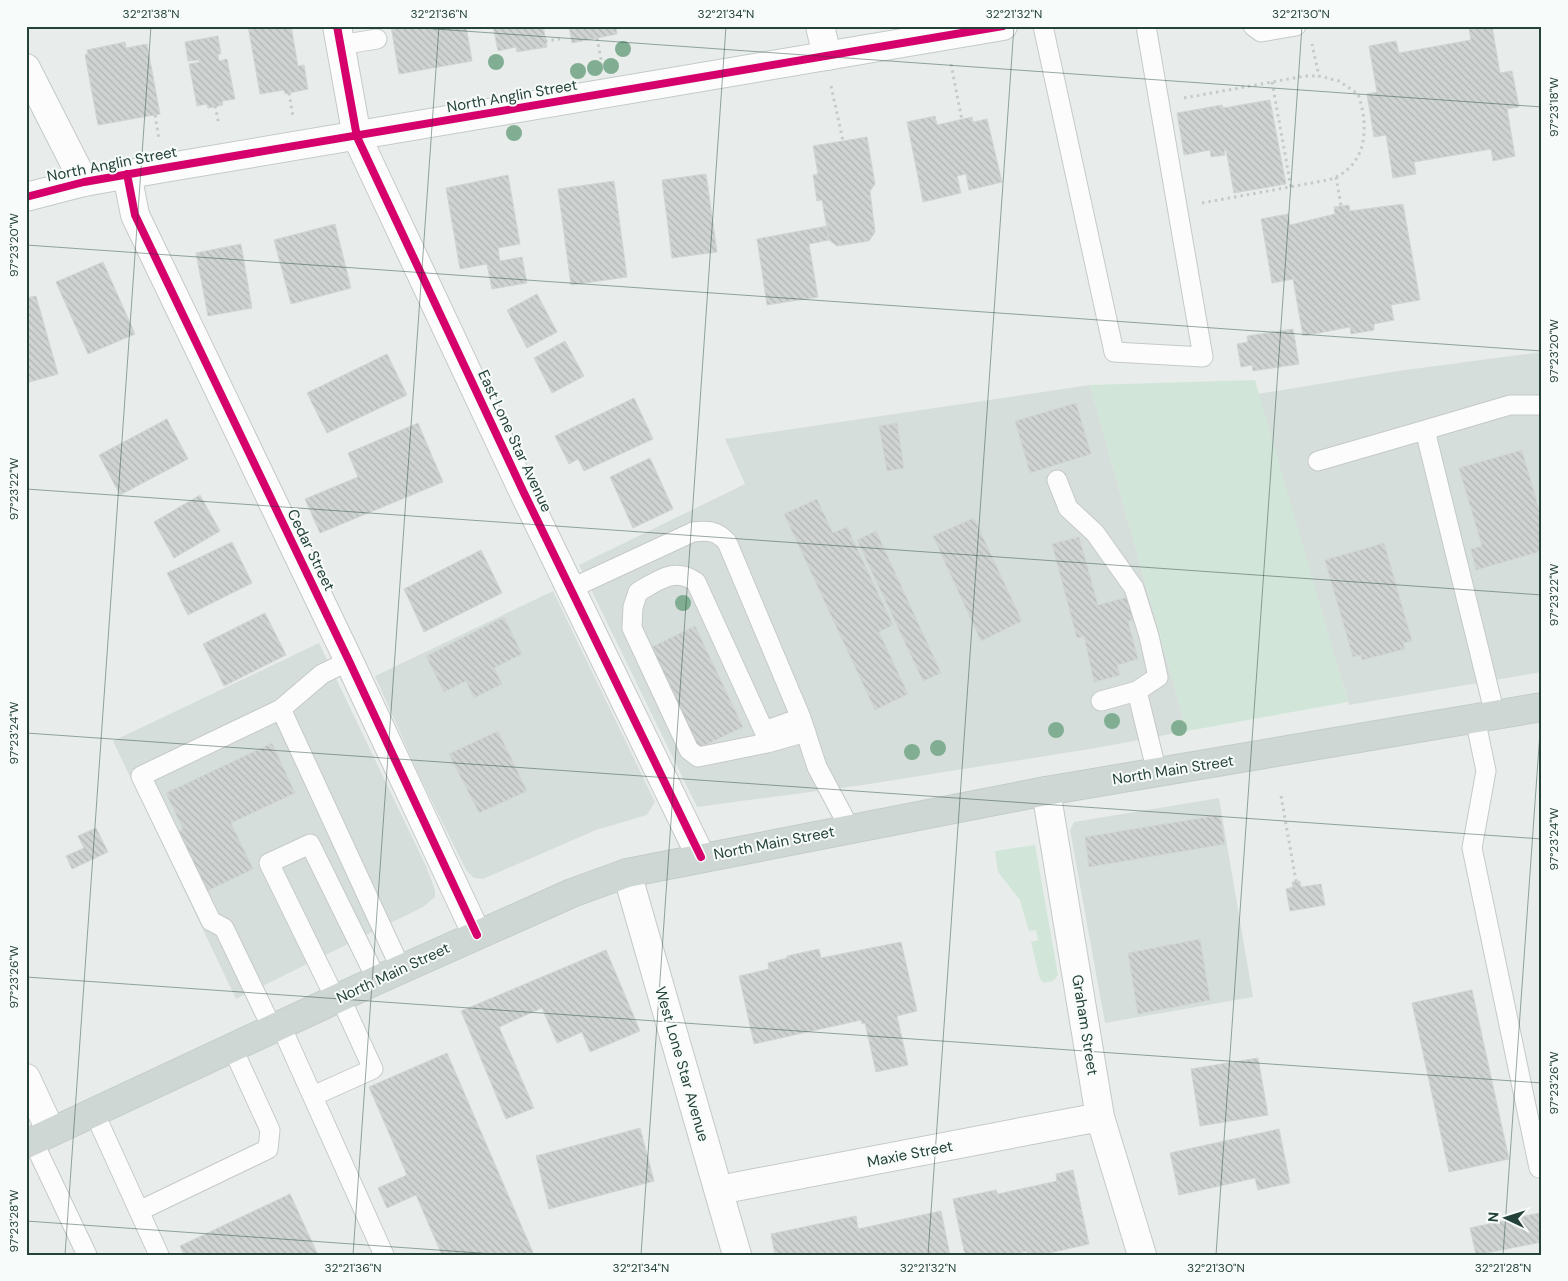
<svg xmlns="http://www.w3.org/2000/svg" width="1568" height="1281" font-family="'DM Sans',sans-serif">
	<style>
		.built { fill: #d6dedb }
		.green { fill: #d1e6d8 }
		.building { fill: url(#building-back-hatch); stroke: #d1d6d4 }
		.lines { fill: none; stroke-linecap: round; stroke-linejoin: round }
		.lane-casing { stroke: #c5cac8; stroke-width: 21 }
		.street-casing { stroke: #c5cac8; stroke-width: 30 }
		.secondary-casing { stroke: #c3cbc8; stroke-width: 30 }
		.primary-casing { stroke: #c3ccc9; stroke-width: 30 }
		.path { stroke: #c3ccca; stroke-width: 3; stroke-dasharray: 2.5 4; stroke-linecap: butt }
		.lane { stroke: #fcfcfc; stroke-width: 19 }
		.street { stroke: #fcfcfc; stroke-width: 28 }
		.secondary { stroke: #fcfcfc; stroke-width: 28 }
		.primary { stroke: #cfd7d5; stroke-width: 28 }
		.cycleway-casing { stroke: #f7fbf9; stroke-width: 11 }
		.cycleway { stroke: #d6006c; stroke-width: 8 }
		.tree { fill: #81ae93 }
		.ticks { fill: none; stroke: #24423a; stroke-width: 1; stroke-opacity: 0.45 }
		.labels { text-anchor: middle; stroke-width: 4; stroke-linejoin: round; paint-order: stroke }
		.street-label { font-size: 15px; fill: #24423a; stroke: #f7fbf9 }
		.neatline { fill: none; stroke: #24423a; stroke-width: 2 }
		.ticks-label { font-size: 12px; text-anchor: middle; fill: #24423a }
	</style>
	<defs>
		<pattern id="building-back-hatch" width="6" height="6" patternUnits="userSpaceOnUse" patternTransform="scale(1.25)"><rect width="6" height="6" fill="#cfd4d2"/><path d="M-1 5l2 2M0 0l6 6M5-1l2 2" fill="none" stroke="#b2b7b5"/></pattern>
	</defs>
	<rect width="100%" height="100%" fill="#e8edeb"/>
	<path class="built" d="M 1542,352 L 1542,672 L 1349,705 L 1257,394 L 1398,371 Z
		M 1090,385 L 1187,731 L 1096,748 L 863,785 L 697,807 L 579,565 L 745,484 L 725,439 Z
		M 553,591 L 655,802 L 647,815 L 596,830 L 483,879 L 474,878 L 466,870 L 418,773 L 375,676 Z
		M 319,643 L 426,866 L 435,890 L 435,897 L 423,907 L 236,999 L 113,741 Z
		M 1219,798 L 1253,997 L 1105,1023 L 1070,830 L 1074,822 Z"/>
	<path class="green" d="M 1255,380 L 1348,702 L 1187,731 L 1090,385 Z
		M 1035,845 L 1058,975 L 1053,981 L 1044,983 L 1040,979 L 1031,942 L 1038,940 L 1036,930 L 1029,931 L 1020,900 L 998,872 L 995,851 Z"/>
	<path class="building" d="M 248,26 L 291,26 L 298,66 L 304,65 L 308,89 L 285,94 L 284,90 L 260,94 Z
		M 391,26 L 466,26 L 472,61 L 399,74 Z
		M 493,26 L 543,26 L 547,47 L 517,52 L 516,47 L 498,51 Z
		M 569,26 L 616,26 L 617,34 L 572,43 Z
		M 1481,26 L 1492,26 L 1500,73 L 1512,71 L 1519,107 L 1507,109 L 1515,156 L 1493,161 L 1491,149 L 1414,162 L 1416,174 L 1393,178 L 1386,135 L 1374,137 L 1367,94 L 1377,92 L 1369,46 L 1396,41 L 1399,53 L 1471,40 L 1469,28 Z
		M 218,36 L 221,54 L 218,54 L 219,61 L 227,59 L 235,99 L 222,101 L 223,105 L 208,108 L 207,104 L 197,106 L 189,64 L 200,62 L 199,60 L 188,61 L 185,42 Z
		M 125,42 L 126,48 L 147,44 L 160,114 L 98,125 L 85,55 L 88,54 L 87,50 Z
		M 1270,100 L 1286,184 L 1234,193 L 1226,150 L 1224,151 L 1225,155 L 1211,157 L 1210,150 L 1184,155 L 1177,113 L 1222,105 L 1223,108 Z
		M 935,116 L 937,125 L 972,117 L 973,122 L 987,119 L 1002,182 L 969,190 L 966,174 L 957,176 L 961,193 L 923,202 L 907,122 Z
		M 867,137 L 875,184 L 870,191 L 875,232 L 869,241 L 837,246 L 829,240 L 822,200 L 817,201 L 813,175 L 818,174 L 813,146 Z
		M 706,174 L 717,252 L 672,258 L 662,180 Z
		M 508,175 L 520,244 L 498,248 L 500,261 L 522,257 L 527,283 L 492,289 L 487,264 L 460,269 L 446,188 Z
		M 614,181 L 627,277 L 571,285 L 558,189 Z
		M 1403,204 L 1420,300 L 1391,305 L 1394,320 L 1374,324 L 1374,330 L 1351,334 L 1350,327 L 1303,336 L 1293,279 L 1272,283 L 1261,219 L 1288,214 L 1290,225 L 1335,214 L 1334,207 L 1341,206 L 1349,205 L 1350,211 Z
		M 335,224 L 351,288 L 291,304 L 274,240 Z
		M 827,226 L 829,240 L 809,244 L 818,297 L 767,305 L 757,239 Z
		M 241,244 L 252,308 L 208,316 L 196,253 Z
		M 103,262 L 135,334 L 88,354 L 56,282 Z
		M 537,294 L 557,332 L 527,348 L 507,310 Z
		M 36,296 L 58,374 L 26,383 L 26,298 Z
		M 1293,329 L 1299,364 L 1253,371 L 1252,365 L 1241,367 L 1237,344 L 1248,342 L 1247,336 Z
		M 565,341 L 584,376 L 552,393 L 534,358 Z
		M 387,354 L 407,395 L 327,433 L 307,393 Z
		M 634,398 L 653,439 L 584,471 L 578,459 L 569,464 L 555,436 Z
		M 1076,403 L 1091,454 L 1030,473 L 1015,421 Z
		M 167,419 L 188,459 L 120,495 L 99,455 Z
		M 418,423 L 443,482 L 320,533 L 305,499 L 358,477 L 348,453 Z
		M 897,423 L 904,468 L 887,471 L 879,426 Z
		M 1522,450 L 1542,520 L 1542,551 L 1476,570 L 1471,549 L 1482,546 L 1459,468 Z
		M 650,458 L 673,509 L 633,528 L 610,477 Z
		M 200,495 L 220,531 L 174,558 L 154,522 Z
		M 817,499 L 833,533 L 847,527 L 893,625 L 879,632 L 908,694 L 875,710 L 784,514 Z
		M 974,518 L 1022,621 L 981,641 L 933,536 Z
		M 876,531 L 941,673 L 923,681 L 857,540 Z
		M 1079,537 L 1098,605 L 1128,597 L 1134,620 L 1128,621 L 1138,659 L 1117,665 L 1120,675 L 1094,682 L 1084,636 L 1077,638 L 1052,544 Z
		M 232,542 L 252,583 L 188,615 L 167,573 Z
		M 1384,543 L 1412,641 L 1403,643 L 1405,649 L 1362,660 L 1361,655 L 1353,657 L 1325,560 Z
		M 481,550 L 502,593 L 424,632 L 404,589 Z
		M 265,613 L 286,655 L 224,686 L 203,644 Z
		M 504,617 L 522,654 L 494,668 L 502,684 L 474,698 L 466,681 L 444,692 L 426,656 Z
		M 695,626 L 743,727 L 697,749 L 650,648 Z
		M 498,731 L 527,791 L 479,813 L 449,754 Z
		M 272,743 L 295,793 L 231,823 L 253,869 L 207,891 L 179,831 L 183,829 L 166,793 Z
		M 1220,815 L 1225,844 L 1089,867 L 1085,837 Z
		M 96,828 L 108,852 L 72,869 L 66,856 L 84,848 L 78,836 Z
		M 1300,881 L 1301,887 L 1321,884 L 1325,905 L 1290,911 L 1286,889 L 1293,887 L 1292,882 Z
		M 1200,939 L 1210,1000 L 1138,1014 L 1128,953 Z
		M 901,942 L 917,1011 L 897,1016 L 908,1065 L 876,1072 L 865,1023 L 862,1024 L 861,1020 L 754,1044 L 739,976 L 769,969 L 768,963 L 787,958 L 787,956 L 819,949 L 821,958 Z
		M 606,950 L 640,1031 L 590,1052 L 582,1032 L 557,1043 L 542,1008 L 499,1027 L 534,1108 L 506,1119 L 461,1011 Z
		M 1472,990 L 1509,1159 L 1449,1172 L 1412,1003 Z
		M 447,1053 L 534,1255 L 442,1255 L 416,1195 L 387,1208 L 378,1188 L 407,1175 L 369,1087 Z
		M 1258,1058 L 1268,1115 L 1200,1126 L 1191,1069 Z
		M 640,1128 L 654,1181 L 549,1209 L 536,1156 Z
		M 1279,1129 L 1290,1183 L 1258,1190 L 1255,1178 L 1179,1195 L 1170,1153 Z
		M 1073,1170 L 1089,1244 L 1040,1255 L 1028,1255 L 1027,1251 L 1013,1255 L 965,1255 L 953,1199 L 996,1190 L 998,1194 L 1057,1181 L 1056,1174 Z
		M 290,1194 L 318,1255 L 184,1255 L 180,1246 Z
		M 941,1211 L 950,1255 L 775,1255 L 771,1234 L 856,1216 L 858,1229 Z
		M 1539,1213 L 1542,1242 L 1476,1255 L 1470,1228 Z"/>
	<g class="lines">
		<g class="lane-casing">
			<path id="lane" d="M 1043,26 L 1114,352 L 1203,357 L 1146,26
				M 1253,26 L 1261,32 L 1296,26
				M 340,45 L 377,39
				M 1318,461 L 1425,430
				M 1057,480 L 1068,508 L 1095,533 L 1134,588 L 1149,636 L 1158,677 L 1137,691 L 1157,773
				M 570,589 L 693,532 C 709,530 717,531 727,542 L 801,718 L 817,767 L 850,829
				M 349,661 L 322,674 L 281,709 L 401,969
				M 1101,701 L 1137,691
				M 1495,715 L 1425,430 L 1510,405 L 1542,405
				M 801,718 L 764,731 L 696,582 C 674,567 659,580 638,592 L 633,607 L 632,628 L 689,750 L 698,757 L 767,743 L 806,732
				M 1475,718 L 1486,771 L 1472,848 L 1539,1168
				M 336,1000 L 269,863 L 310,844 L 377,980
				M 281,1026 L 384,1255
				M 273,1030 L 224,928 L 211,921 L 141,776 L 281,709
				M 313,1096 L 373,1069 L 340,997
				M 94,1112 L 159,1255
				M 33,1141 L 87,1255
				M 139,1211 L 268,1149 L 270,1130 L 233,1049"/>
		</g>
		<g class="street-casing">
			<path id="street" d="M 337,26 L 357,137 L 523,491 L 701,857
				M 820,26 L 827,56
				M 26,68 L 84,182
				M 127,174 L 135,215 L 349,661 L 477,935
				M 1046,791 L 1100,1117 L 1142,1255
				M 627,873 L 737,1255
				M 26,1078 L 51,1132
				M 719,1190 L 1100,1117"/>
		</g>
		<g class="secondary-casing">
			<path id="secondary" d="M 26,197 L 84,182 L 164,168 L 1003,26"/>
		</g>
		<g class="primary-casing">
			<path id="primary" d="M 26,1144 L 377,980 L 572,893 L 627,873 L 1046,791 L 1542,707"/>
		</g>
		<path class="path" d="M 597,38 L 602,65
			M 545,41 L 560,39
			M 951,64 L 962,120
			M 1272,82 L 1291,187
			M 831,86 L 843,141
			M 289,93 L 293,117
			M 1184,98 L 1305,76 L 1319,76
			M 215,106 L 219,125
			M 155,115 L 159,139
			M 1336,177 L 1341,206
			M 1202,203 L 1328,180 C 1367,168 1370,128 1358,94 L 1339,81 L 1319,76 L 1312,44
			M 1281,796 L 1296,881"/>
		<use href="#lane" class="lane"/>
		<use href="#street" class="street"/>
		<use href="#secondary" class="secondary"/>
		<use href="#primary" class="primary"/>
		<g class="cycleway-casing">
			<path id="cycleway" d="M 337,26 L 357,137 L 523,491 L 701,857
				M 127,174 L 135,215 L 349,661 L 477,935
				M 26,197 L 84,182 L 164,168 L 1003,26"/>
		</g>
		<use href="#cycleway" class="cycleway"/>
	</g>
	<g class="tree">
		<circle cx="623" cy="49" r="8"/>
		<circle cx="496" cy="62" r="8"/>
		<circle cx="611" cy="66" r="8"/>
		<circle cx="595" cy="68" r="8"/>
		<circle cx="578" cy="71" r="8"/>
		<circle cx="514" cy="133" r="8"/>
		<circle cx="683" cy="603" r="8"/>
		<circle cx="1112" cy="721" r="8"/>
		<circle cx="1179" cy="728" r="8"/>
		<circle cx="1056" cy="730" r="8"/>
		<circle cx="938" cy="748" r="8"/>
		<circle cx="912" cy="752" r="8"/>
	</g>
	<path class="ticks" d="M 393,26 L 1542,107M 26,245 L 1542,351M 26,489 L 1542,595M 26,733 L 1542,839M 26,977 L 1542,1083M 26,1221 L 508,1255M 65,1255 L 151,26M 353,1255 L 439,26M 641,1255 L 726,26M 928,1255 L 1014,26M 1216,1255 L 1302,26M 1503,1255 L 1542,704"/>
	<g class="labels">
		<g class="street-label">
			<text transform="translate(512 96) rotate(-10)" y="5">North Anglin Street</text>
			<text transform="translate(112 164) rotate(-11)" y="5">North Anglin Street</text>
			<text transform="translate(515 441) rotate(65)" y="5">East Lone Star Avenue</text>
			<text transform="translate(311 550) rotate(64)" y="5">Cedar Street</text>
			<text transform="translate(1173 770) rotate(-9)" y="5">North Main Street</text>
			<text transform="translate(774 843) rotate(-11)" y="5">North Main Street</text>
			<text transform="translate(393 973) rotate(-25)" y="5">North Main Street</text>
			<text transform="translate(1085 1025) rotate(81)" y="5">Graham Street</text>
			<text transform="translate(682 1064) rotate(74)" y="5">West Lone Star Avenue</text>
			<text transform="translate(910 1154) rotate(-11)" y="5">Maxie Street</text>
		</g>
	</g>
	<rect width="1568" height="1281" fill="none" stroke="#f7fbf9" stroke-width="55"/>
	<g transform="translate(1506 1218) rotate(274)" stroke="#f7fbf9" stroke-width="4" paint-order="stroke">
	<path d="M0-4L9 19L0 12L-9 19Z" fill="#24423a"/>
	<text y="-8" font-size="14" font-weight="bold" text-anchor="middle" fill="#24423a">N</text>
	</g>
	<rect x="28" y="28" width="1512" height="1226" class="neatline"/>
	<g class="ticks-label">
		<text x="151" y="18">32°21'38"N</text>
		<text x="439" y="18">32°21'36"N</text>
		<text x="726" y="18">32°21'34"N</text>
		<text x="1014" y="18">32°21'32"N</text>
		<text x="1301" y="18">32°21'30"N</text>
		<text transform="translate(1554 107) rotate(-90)" y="4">97°23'18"W</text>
		<text transform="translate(14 245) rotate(-90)" y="4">97°23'20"W</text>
		<text transform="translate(1554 351) rotate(-90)" y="4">97°23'20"W</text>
		<text transform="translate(14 489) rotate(-90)" y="4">97°23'22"W</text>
		<text transform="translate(1554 595) rotate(-90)" y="4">97°23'22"W</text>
		<text transform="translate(14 733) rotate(-90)" y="4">97°23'24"W</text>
		<text transform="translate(1554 839) rotate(-90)" y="4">97°23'24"W</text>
		<text transform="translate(14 977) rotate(-90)" y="4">97°23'26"W</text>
		<text transform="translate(1554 1083) rotate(-90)" y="4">97°23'26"W</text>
		<text transform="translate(14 1221) rotate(-90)" y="4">97°23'28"W</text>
		<text x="353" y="1272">32°21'36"N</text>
		<text x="641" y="1272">32°21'34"N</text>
		<text x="928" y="1272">32°21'32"N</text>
		<text x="1216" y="1272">32°21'30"N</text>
		<text x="1503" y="1272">32°21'28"N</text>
	</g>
</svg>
